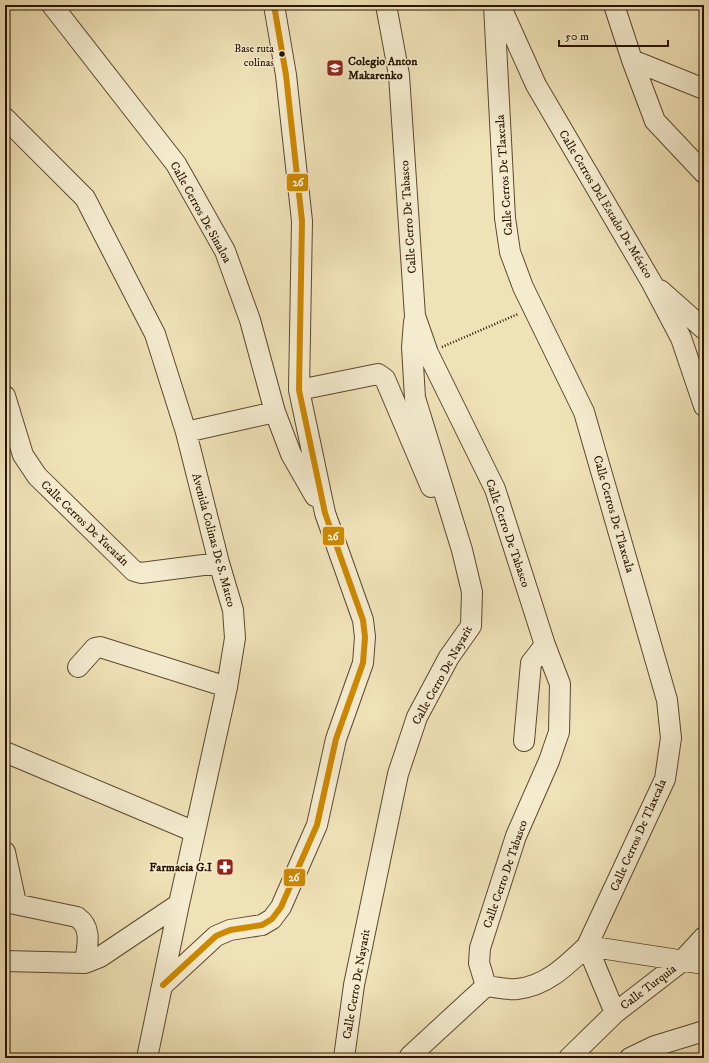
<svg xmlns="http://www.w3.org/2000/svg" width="709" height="1063" font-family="'IM FELL DW Pica',serif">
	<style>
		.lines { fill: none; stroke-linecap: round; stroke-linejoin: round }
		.minor-casing { stroke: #5b482e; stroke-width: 22 }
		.path { stroke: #291400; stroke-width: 2.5; stroke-dasharray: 1 2; stroke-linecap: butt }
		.minor { stroke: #f5ecd0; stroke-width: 20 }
		.bus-1-casing { stroke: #f5ecd0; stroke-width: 9 }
		.bus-1 { stroke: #ce8900; stroke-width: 6 }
		.bus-dot { fill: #291400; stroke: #f5ecd0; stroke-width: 1.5 }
		.labels { text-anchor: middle; stroke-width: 3; stroke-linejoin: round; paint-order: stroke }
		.bus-label { font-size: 11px; fill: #291400; stroke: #f5ecd0; text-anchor: end }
		.poi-label { font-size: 12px; font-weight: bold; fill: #291400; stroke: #f5ecd0; text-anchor: start }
		.street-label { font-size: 12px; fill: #291400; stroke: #f5ecd0 }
		.line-badge { stroke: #f5ecd0; stroke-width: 1.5 }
		.badge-label { font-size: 11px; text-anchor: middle; font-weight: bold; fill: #fff }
	</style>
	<rect width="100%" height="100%" fill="#f0e2b7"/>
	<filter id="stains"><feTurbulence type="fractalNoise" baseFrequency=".005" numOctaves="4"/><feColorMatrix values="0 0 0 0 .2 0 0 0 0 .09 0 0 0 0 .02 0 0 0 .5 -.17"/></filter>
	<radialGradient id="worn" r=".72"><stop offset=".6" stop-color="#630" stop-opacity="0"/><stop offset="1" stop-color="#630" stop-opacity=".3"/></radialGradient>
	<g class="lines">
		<g class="minor-casing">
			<path id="minor" d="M 52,5 L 176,164 L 225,251 L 250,320 L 275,412 L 291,454 L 315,496
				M 386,5 L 399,75 L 415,316 L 428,353 L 495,489 L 545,645 L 560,684 L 559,732 L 549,761 L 516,836 L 480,948 L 479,963 L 486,986
				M 494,5 L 505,218 L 510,252 L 523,287 L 584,412 L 667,700 L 671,738 L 665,779 L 587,946 L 615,1013
				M 500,5 L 536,85 L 652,283 L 681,338 L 704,406
				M 614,5 L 632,60 L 655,121 L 704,173
				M 632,60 L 704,89
				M 5,118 L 85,198 L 155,334 L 186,432 L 219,563 L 233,610 L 235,638 L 227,687 L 179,904 L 147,1058
				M 660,290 L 704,329
				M 299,390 L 378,374 L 385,379 L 431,487
				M 5,396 L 23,455 L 37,476 L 134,571 L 141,573 L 219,563
				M 186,432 L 275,412
				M 78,667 L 95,648 L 100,647 L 227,687
				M 524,741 L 531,663 L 545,645
				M 5,752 L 195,832
				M 5,852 L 16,903
				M 5,902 L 77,917 C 93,928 87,946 85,963
				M 5,961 L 85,963 L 100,957 L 179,904
				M 163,985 L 216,936 L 230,930 L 262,925 L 272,919 L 281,907 L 317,825 L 336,739 L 363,663 L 365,637 L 363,620 L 325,513 L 299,390 L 302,221 L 286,75 L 274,5
				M 486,986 C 496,987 507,990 517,989 C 546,986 566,966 587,946 L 704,964
				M 410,1056 L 486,986
				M 344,1058 L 354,985 L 398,774 L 417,717 L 449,657 L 471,626 L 472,592 L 462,550 L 415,398 L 412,347 L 414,322
				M 569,1058 L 615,1013 L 681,962 L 704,937
				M 630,1058 L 655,1046 L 704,1031"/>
		</g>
		<path class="path" d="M 442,347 L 518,314"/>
		<use href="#minor" class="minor"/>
		<g class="bus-1-casing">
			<path id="bus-1" d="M 163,985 L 216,936 L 230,930 L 262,925 L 272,919 L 281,907 L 317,825 L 336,739 L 363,663 L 365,637 L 363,620 L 325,513 L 299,390 L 302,221 L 286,75 L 274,5"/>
		</g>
		<use href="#bus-1" class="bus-1"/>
	</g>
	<defs>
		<g id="university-square" transform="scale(0.9)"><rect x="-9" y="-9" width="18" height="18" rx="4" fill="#8f2418" stroke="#f5ecd0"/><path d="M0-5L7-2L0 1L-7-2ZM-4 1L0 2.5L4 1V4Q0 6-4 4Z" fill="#fff"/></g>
		<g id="pharmacy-square" transform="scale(0.9)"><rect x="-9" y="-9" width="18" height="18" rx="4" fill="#8f2418" stroke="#f5ecd0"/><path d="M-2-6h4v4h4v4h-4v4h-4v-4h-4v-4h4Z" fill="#fff"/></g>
	</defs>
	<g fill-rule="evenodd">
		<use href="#university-square" x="335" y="68"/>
		<use href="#pharmacy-square" x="225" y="867"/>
	</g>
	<circle class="bus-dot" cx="282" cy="54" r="3.5"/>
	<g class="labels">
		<g class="bus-label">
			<text x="274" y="52">Base ruta<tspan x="274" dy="14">colinas</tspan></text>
		</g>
		<g class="poi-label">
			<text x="348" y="65">Colegio Anton<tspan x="348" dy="14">Makarenko</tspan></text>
			<text x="212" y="871" text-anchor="end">Farmacia G.I</text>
		</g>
		<g class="street-label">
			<text transform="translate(504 175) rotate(-94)" y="4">Calle Cerros De Tlaxcala</text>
			<text transform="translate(606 204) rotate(59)" y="4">Calle Cerros Del Estado De México</text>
			<text transform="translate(201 212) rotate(61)" y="4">Calle Cerros De Sinaloa</text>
			<text transform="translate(408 217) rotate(-94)" y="4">Calle Cerro De Tabasco</text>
			<text transform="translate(614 514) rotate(74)" y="4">Calle Cerros De Tlaxcala</text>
			<text transform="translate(85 523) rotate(44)" y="4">Calle Cerros De Yucatán</text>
			<text transform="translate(508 533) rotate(71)" y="4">Calle Cerro De Tabasco</text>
			<text transform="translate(214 540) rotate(75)" y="4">Avenida Colinas De S. Mateo</text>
			<text transform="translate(442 675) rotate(-61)" y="4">Calle Cerro De Nayarit</text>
			<text transform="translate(638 835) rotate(-66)" y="4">Calle Cerros De Tlaxcala</text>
			<text transform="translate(505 874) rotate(-71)" y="4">Calle Cerro De Tabasco</text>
			<text transform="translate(356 984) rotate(-80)" y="4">Calle Cerro De Nayarit</text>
			<text transform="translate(648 987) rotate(-37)" y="4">Calle Turquia</text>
		</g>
	</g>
	<g class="line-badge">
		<rect x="286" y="173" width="23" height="19" rx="4" fill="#ce8900"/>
		<rect x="322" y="526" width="23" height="20" rx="4" fill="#ce8900"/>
		<rect x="283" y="868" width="23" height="19" rx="4" fill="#ce8900"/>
	</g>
	<g class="badge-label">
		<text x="298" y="186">26</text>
		<text x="333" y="540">26</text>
		<text x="294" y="881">26</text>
	</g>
	<rect width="709" height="1063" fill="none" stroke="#f0e2b7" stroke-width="20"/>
	<rect x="6" y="6" width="697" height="1051" fill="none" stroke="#291400" stroke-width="2"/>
	<rect x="10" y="10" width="689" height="1043" fill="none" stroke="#291400"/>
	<path d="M559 40v6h109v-6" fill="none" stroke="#291400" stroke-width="2"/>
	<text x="565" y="40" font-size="12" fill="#291400" stroke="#f5ecd0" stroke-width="3" paint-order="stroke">50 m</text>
	<rect width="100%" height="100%" filter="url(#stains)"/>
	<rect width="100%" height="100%" fill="url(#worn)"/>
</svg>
